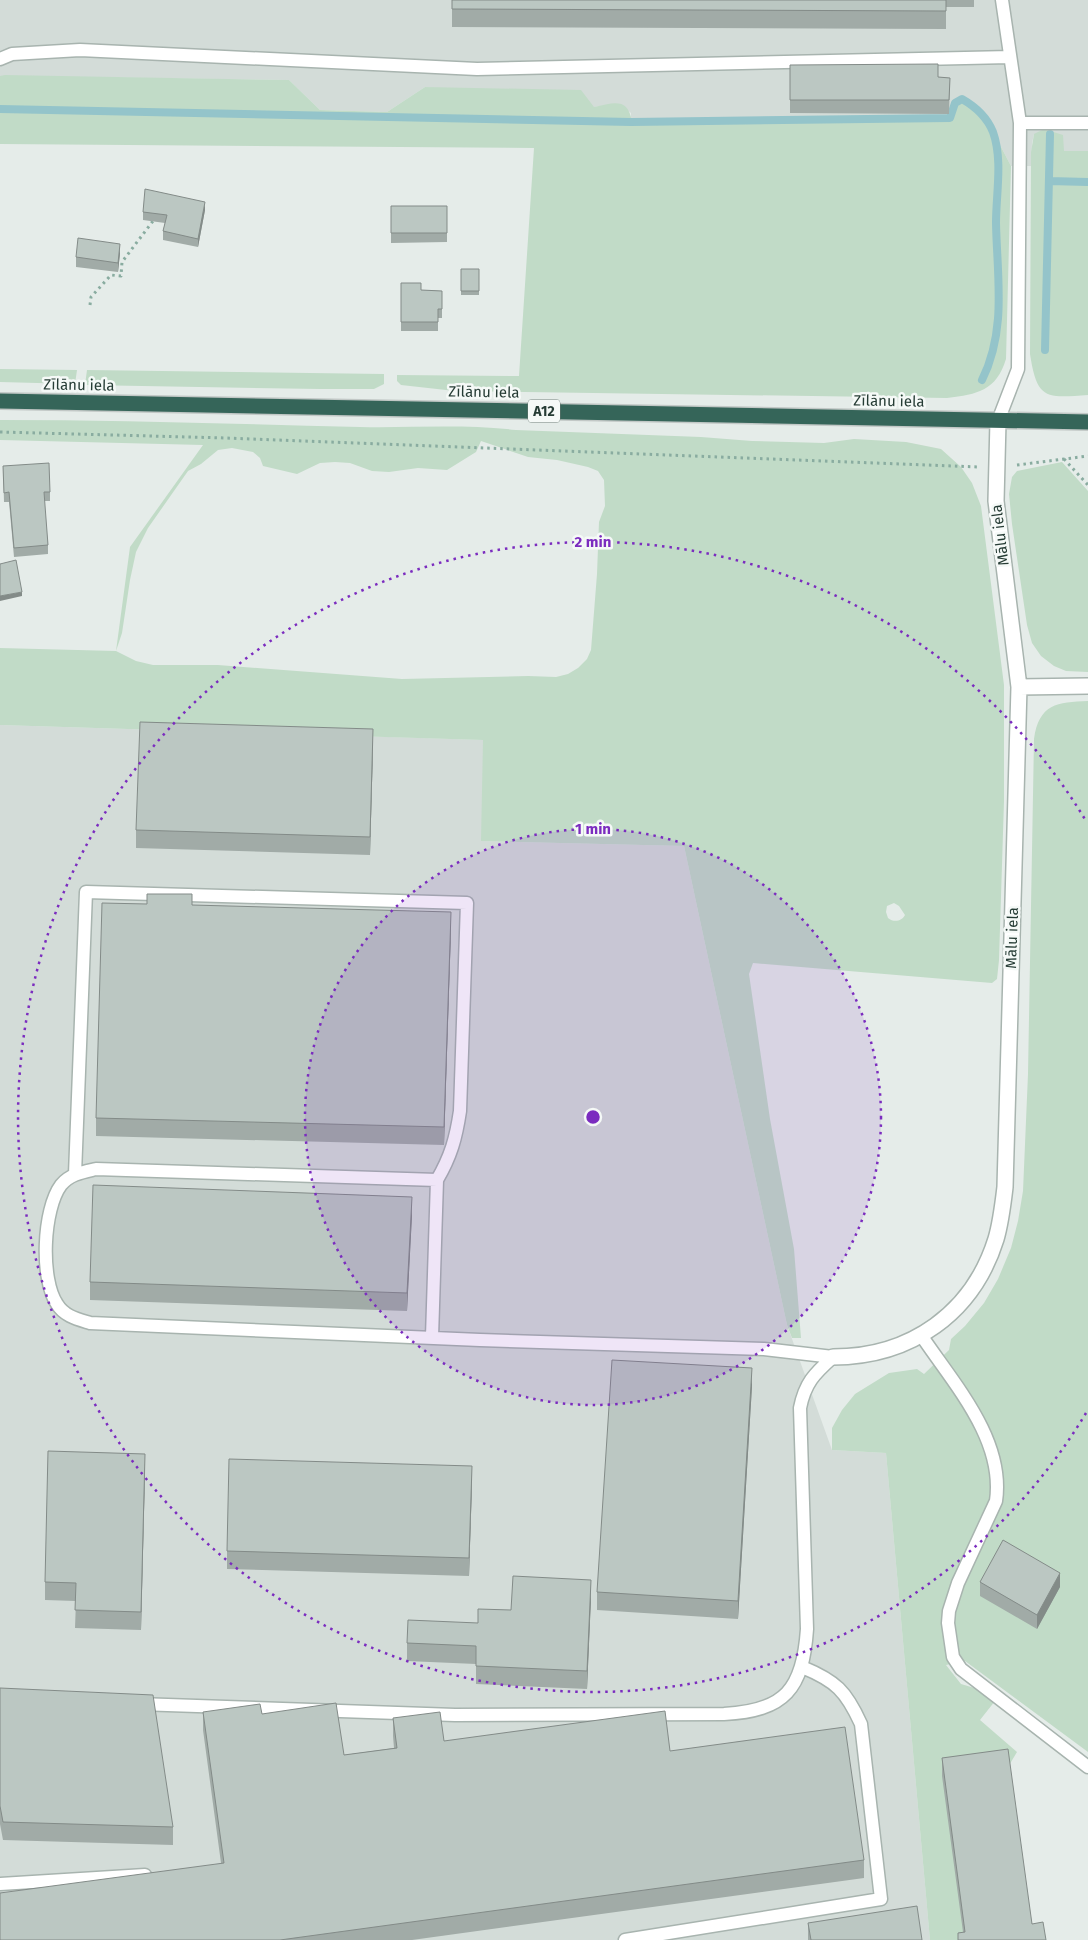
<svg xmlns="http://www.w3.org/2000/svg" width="1088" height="1940" font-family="'Fira Sans',sans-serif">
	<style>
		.built { fill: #d3dcd8 }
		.green { fill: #c1dbc7; fill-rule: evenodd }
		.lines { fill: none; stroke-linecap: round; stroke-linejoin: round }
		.stream { stroke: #94c4ca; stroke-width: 8 }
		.lane-casing { stroke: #a8b4af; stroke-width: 15 }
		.street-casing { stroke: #a8b4af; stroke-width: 18 }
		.highway-casing { stroke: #c2c8c6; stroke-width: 18 }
		.path { stroke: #89aca0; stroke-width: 3; stroke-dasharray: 2.5 4; stroke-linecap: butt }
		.lane { stroke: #fff; stroke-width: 12 }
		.street { stroke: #fff; stroke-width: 15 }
		.highway { stroke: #356559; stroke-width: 15 }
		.wall { fill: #a1aba7 }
		.shaded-wall { fill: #838b88 }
		.building { fill: #bbc7c2; stroke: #838b88 }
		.ring { fill: none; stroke: #7b2cbf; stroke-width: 2.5; stroke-dasharray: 2.5 5 }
		.labels { text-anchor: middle; stroke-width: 5; stroke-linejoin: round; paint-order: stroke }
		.shield { fill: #f5f9f7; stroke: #64756f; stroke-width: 1 }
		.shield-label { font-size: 14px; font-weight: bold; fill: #263c35 }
		.street-label { font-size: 15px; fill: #263c35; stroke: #f5f9f7 }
		.centre { fill: #7b2cbf; stroke: #f5f9f7; stroke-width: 2.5 }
		.ring-label { font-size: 15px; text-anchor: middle; font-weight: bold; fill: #7b2cbf; stroke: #f5f9f7; stroke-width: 5; stroke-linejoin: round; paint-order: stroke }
	</style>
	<rect width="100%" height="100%" fill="#e5ece9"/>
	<path class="built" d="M 0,0 L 1088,0 L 1088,151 L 1063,151 L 1034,134 L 1032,143 L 1031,166 L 1011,166 L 989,124 L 975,106 L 955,103 L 950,118 L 631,122 L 631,113 L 620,104 L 594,107 L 425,87 L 387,112 L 320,110 L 289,80 L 0,76 Z
		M 0,725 L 484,740 L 482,841 L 684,846 L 787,1325 L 832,1450 L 886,1453 L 930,1940 L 0,1940 Z"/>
	<path class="green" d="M 5,75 L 289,80 L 320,110 L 387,112 L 425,87 L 581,90 L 594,107 C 614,103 628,97 632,122 L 950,118 L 955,103 L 962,99 L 975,106 L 989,124 L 1011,166 L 1006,359 C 996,391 978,394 947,398 L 455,391 L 401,385 L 397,381 L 397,375 L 519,376 L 534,148 L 0,144 L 0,76 Z
		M 1044,129 L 1063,135 L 1064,151 L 1088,151 L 1088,395 C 1046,398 1037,400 1030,354 L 1031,152 L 1034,134 Z
		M 0,369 L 77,370 L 75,384 L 0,382 Z
		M 87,370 L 384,374 L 384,384 L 374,389 L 320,389 L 85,385 Z
		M 0,420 C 120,420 240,424 360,427 C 412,428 464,424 516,430 L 701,437 L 752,441 L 824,443 L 854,439 L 906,442 L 941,449 L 961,467 L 972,483 L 981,506 L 1004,685 L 1004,801 L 999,960 L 997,979 L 992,983 L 753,963 L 749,974 L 770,1119 L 794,1249 L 801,1338 L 792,1338 L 787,1325 L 684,846 L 481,841 L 483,740 L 0,725 L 0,648 L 116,651 L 130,547 L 203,445 L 0,440 ZM 481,441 L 528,457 L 557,460 L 588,467 L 598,471 L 604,480 L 605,506 L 599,522 L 597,574 L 591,650 L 587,659 L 578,668 L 568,674 L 556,677 L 528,676 L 402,679 L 218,665 L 153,665 L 136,661 L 116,651 L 122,633 L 130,580 L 136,552 L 148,528 L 188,471 L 201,464 L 218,450 L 232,448 L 253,452 L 260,458 L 263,466 L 297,474 L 320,463 L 335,462 L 350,463 L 372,471 L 389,472 L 418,468 L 447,470 L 476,452 ZM 894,903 L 899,906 L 905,915 C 902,921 894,923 888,918 L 886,912 L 887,906 Z
		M 1062,462 L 1088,491 L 1088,672 L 1066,671 L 1054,666 L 1041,656 L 1032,643 L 1027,625 L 1012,524 L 1009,494 L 1012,477 L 1017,471 Z
		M 1088,701 L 1088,1752 L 965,1661 L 946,1665 L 961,1684 L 981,1690 L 995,1701 L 980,1720 L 1017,1752 L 1008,1767 L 964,1940 L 930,1940 L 886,1453 L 832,1450 L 832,1428 L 842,1410 L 855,1394 L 889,1373 L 917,1369 L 924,1374 L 949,1350 L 951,1339 L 965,1326 L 984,1303 L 998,1279 L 1011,1248 L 1018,1221 L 1023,1191 L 1028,1074 L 1034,739 C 1039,704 1057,702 1088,701 Z"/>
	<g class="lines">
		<path class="stream" d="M 0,109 L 631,122 L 950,118 L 955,103 L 962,99 C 976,107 987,117 993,132 C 1003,160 996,194 996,223 C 997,276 1007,330 982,380
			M 1049,181 L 1088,182
			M 1045,350 L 1050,134"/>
		<g class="lane-casing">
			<path id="lane" d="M 0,59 L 12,54 L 80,50 L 477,69 L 1010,57
				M 1020,123 L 1088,123
				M 998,421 L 1018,369 L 1020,123 L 1002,0
				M 75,1174 L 86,892 L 467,903 L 460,1111 C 456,1138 451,1156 437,1180
				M 921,1335 C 953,1383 1005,1439 996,1501 L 958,1583 L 949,1611 L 948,1623 L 953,1657 L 961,1669 L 1088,1767
				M 432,1337 L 437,1180 L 96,1169 C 83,1172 70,1174 61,1185 C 43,1209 40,1279 57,1304 C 64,1316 77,1319 90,1323 L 480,1340 L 764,1349 L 833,1357
				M 138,1704 L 455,1715 L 724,1714 C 785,1711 803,1689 807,1629 L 800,1408 C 805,1383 814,1374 833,1357
				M 0,1884 L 145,1875
				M 625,1940 L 881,1899 L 861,1724 C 846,1691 836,1681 802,1667"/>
		</g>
		<g class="street-casing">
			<path id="street" d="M 1019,687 L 1088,686
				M 833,1357 C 911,1357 973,1313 996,1239 C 1001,1222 1003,1204 1005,1187 L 1019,687 L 996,501 L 998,421"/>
		</g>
		<g class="highway-casing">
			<path id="highway" d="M 0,401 L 1088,422"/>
		</g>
		<path class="path" d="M 90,305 L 91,297 L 111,275 L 121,276 L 122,262 L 153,221
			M 0,432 L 226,438 L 978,467
			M 1064,459 L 1088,485
			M 1017,465 L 1088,456"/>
		<use href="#lane" class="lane"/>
		<use href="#street" class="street"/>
		<use href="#highway" class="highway"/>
	</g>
	<path class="wall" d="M 452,0 L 974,0 L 974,7 L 946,7 L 946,29 L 452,27 Z
		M 790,65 L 938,77 L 950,78 L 949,114 L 790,113 Z
		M 391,206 L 447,206 L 447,242 L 391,243 Z
		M 205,210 L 198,247 L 163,240 L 163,231 L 165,223 L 143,220 L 143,212 Z
		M 120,253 L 118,272 L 76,267 L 76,257 Z
		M 461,269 L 479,269 L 479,295 L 461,295 Z
		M 401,283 L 421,290 L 442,291 L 442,318 L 438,318 L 438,331 L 401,331 Z
		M 3,466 L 50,492 L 50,501 L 44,501 L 48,545 L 48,554 L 14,557 L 9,502 L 4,502 Z
		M 373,747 L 370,855 L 136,848 L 136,830 Z
		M 147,904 L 192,905 L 451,930 L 444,1145 L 96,1136 L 96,1118 Z
		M 412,1215 L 407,1311 L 90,1300 L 90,1282 Z
		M 752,1386 L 738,1619 L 597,1610 L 597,1592 Z
		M 145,1472 L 141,1630 L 75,1628 L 76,1601 L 45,1600 L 45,1582 Z
		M 472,1484 L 469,1576 L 227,1569 L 227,1551 Z
		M 980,1582 L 1060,1587 L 1037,1629 L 980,1596 Z
		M 591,1598 L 587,1689 L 476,1684 L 476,1664 L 407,1661 L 407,1643 L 478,1623 Z
		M 0,1688 L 173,1827 L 173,1845 L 3,1840 L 0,1824 Z
		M 203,1712 L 262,1714 L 344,1755 L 394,1748 L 393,1736 L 393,1718 L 444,1741 L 670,1751 L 864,1860 L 864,1878 L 412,1940 L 0,1940 L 221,1863 L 203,1730 Z
		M 942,1758 L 1032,1924 L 1046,1940 L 958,1940 L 958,1933 L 963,1932 L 942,1776 Z
		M 808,1923 L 922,1940 L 808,1940 Z"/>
	<path class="shaded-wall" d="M 205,202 L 205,210 L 198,247 L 198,239 Z
		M 120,244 L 120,253 L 118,272 L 118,263 Z
		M 22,592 L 22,596 L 0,601 L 0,596 Z
		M 373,729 L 373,747 L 370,855 L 370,837 Z
		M 451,912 L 451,930 L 444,1145 L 444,1127 Z
		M 412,1197 L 412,1215 L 407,1311 L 407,1293 Z
		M 752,1368 L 752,1386 L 738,1619 L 738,1601 Z
		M 145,1454 L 145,1472 L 141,1630 L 141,1612 Z
		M 472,1466 L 472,1484 L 469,1576 L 469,1558 Z
		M 1060,1573 L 1060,1587 L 1037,1629 L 1037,1615 Z
		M 591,1580 L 591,1598 L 587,1689 L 587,1671 Z"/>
	<path class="building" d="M 452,0 L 946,0 L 946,11 L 452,9 Z
		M 938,64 L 938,77 L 950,78 L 949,100 L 790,100 L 790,65 Z
		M 145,189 L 205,202 L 198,239 L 163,231 L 167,215 L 143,212 Z
		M 391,206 L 447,206 L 447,233 L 391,233 Z
		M 78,238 L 120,244 L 118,263 L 76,257 Z
		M 461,269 L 479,269 L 479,291 L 461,291 Z
		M 401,283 L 421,283 L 421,290 L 442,291 L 442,309 L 438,309 L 438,322 L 401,322 Z
		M 49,463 L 50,492 L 44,492 L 48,545 L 14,548 L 9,492 L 4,493 L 3,466 Z
		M 16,560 L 22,592 L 0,596 L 0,564 Z
		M 140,722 L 373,729 L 370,837 L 136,830 Z
		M 147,894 L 192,894 L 192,905 L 451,912 L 444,1127 L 96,1118 L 102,903 L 147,904 Z
		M 93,1185 L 412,1197 L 407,1293 L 90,1282 Z
		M 612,1360 L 752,1368 L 738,1601 L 597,1592 Z
		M 48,1451 L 145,1454 L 141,1612 L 75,1610 L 76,1583 L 45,1582 Z
		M 229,1459 L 472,1466 L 469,1558 L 227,1551 Z
		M 1003,1540 L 1060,1573 L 1037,1615 L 980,1582 Z
		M 513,1576 L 591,1580 L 587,1671 L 476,1666 L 476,1646 L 407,1643 L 408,1620 L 478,1623 L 478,1609 L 511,1610 Z
		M 0,1688 L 153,1695 L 173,1827 L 3,1822 L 0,1806 Z
		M 336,1703 L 344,1755 L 397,1748 L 393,1718 L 440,1712 L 444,1741 L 665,1711 L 670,1751 L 845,1727 L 864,1860 L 280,1940 L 0,1940 L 0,1893 L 224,1863 L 203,1712 L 260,1704 L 262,1714 Z
		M 1008,1749 L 1032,1924 L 1043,1922 L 1046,1940 L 958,1940 L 958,1933 L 965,1932 L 942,1758 Z
		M 917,1906 L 922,1940 L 811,1940 L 808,1923 Z"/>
	<circle cx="593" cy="1117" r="288" fill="#7b2cbf" fill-opacity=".12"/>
	<g class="ring">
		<circle cx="593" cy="1117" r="288"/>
		<path d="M1086 1413A575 575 0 1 1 1086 821"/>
	</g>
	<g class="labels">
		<rect class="shield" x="528" y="399.5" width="32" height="23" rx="4"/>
		<g class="shield-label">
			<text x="544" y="416">A12</text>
		</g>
		<g class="street-label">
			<text transform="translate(79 385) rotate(1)" y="5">Zīlānu iela</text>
			<text transform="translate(484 392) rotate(1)" y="5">Zīlānu iela</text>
			<text transform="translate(889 401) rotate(1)" y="5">Zīlānu iela</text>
			<text transform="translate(1000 535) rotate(-97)" y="5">Mālu iela</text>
			<text transform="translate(1012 938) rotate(-88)" y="5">Mālu iela</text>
		</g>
	</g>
	<circle cx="593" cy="1117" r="8" class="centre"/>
	<g class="ring-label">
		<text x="593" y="547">2 min</text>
		<text x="593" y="834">1 min</text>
	</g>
</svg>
